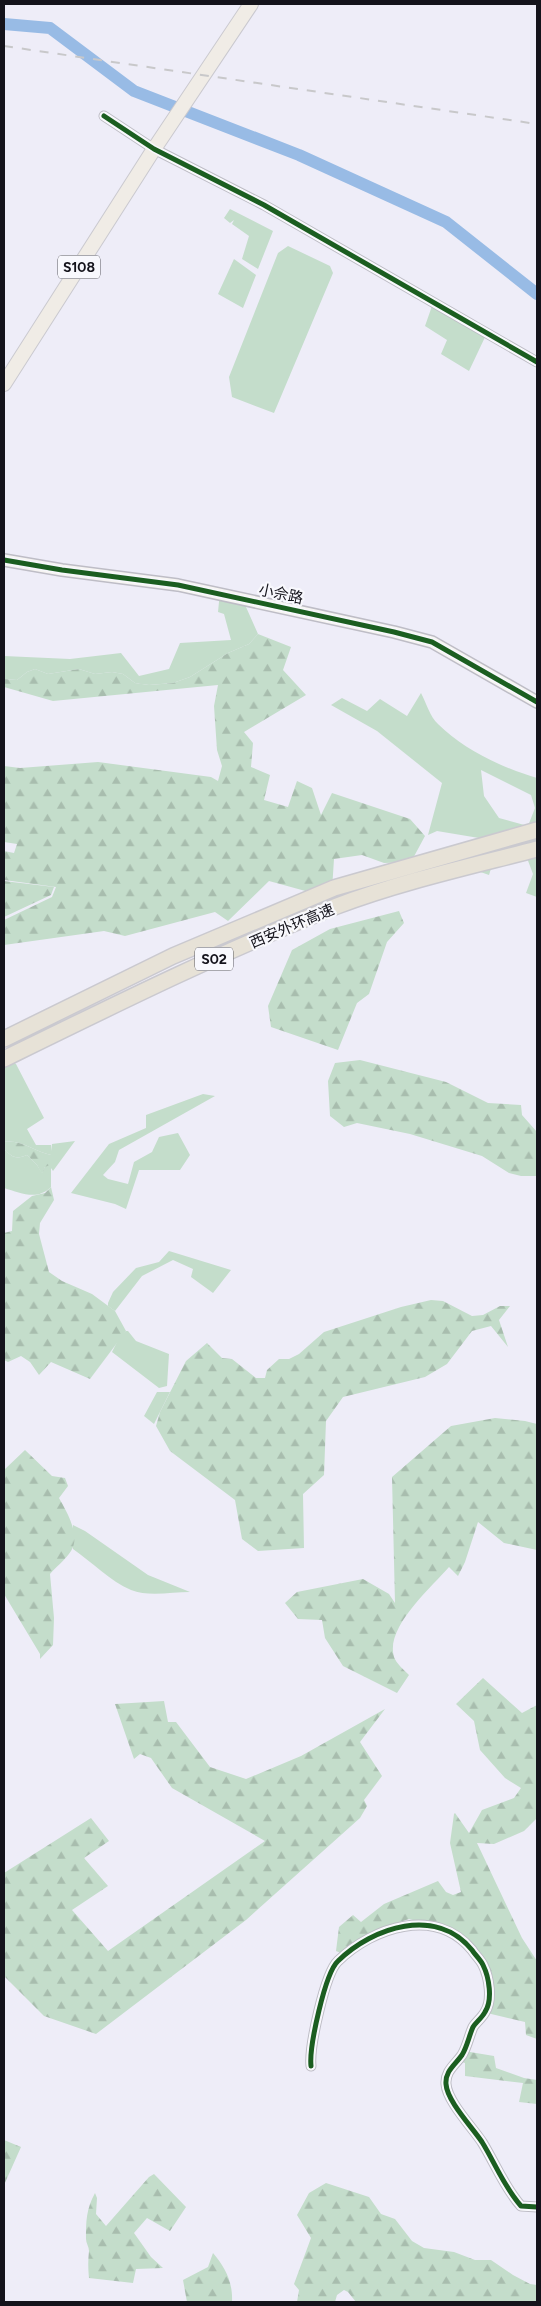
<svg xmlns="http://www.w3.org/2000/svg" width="541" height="2306" font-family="Figtree,'Noto Sans SC',sans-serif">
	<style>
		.green { fill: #c4ddcb; fill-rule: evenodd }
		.forest { fill: url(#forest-firs) }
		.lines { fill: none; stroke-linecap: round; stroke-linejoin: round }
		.river { stroke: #98bbe5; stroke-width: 12 }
		.street-casing { stroke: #bebdc6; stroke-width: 11 }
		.secondary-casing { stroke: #bebdc6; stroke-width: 14 }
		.primary-casing { stroke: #cac9cf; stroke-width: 16 }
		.highway-casing { stroke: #cac9cf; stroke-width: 18 }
		.street { stroke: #fcfcfe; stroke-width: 9 }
		.secondary { stroke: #f6f4f2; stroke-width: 11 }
		.primary { stroke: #f0ece6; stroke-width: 14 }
		.highway { stroke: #e7e2d7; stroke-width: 15 }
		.rail { stroke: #c8c8ca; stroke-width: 2; stroke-dasharray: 9 9; stroke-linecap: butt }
		.cycleway-casing { stroke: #f8f8fd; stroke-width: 8 }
		.cycleway { stroke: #1b5e20; stroke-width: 5 }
		.labels { text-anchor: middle; stroke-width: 4.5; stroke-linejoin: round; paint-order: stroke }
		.shield { fill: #f8f8fd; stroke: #58585f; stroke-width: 1 }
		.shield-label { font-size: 14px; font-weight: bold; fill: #14131b }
		.street-label { font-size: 15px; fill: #14131b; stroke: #f8f8fd }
	</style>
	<defs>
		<pattern id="forest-firs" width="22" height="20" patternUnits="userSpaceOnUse" patternTransform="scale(1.25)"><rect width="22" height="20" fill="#c4ddcb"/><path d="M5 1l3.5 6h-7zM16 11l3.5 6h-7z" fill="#a8bdae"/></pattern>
	</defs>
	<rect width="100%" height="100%" fill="#eeedf8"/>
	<path class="green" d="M 230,209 L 273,231 L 258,269 L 242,259 L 249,236 L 232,224 L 234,220 L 230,223 L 224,218 Z
		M 288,246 L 330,266 L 333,273 L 274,413 L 232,397 L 229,377 L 278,253 Z
		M 234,259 L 256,275 L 243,308 L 218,294 Z
		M 432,306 L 486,335 L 469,371 L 441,354 L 447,340 L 425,326 Z
		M 220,592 L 242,598 L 258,634 L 249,644 L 228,653 L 190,677 L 173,683 L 149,685 L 135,683 L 123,674 L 112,672 L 95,674 L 79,669 L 48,674 L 35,669 L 27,672 L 17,680 L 4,679 L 4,656 L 70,659 L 121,653 L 139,676 L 169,669 L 180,643 L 231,640 L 224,614 L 218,612 Z
		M 421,693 C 426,702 430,717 438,724 C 464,750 503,768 537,778 L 537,897 L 526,893 L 533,874 L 527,858 L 498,846 L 489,875 L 469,868 L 479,838 L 437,831 L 428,835 L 442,783 L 377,731 L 331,705 L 342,698 L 367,711 L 380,699 L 407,716 ZM 481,770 L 531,795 L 535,808 L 528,826 L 499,818 L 484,796 Z
		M 4,1054 L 16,1064 L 44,1118 L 27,1129 L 36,1145 L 51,1145 L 51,1151 L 52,1144 L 75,1141 L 53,1171 L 51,1168 L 51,1187 C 37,1201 21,1193 4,1188 L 4,1149 C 12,1157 16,1160 27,1155 L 37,1165 L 42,1173 L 51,1155 C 35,1152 21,1139 4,1142 Z
		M 203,1094 L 215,1096 L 119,1150 L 115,1162 L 103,1175 L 108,1179 L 128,1184 L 134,1162 L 152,1152 L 159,1137 L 178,1133 L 190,1155 L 180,1170 L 139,1170 L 126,1209 L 115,1204 L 71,1193 L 109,1144 L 146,1128 L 146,1115 Z
		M 169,1251 L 231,1270 L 213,1293 L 191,1277 L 193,1269 L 173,1260 L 142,1276 L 115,1311 L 108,1306 L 108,1303 L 113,1292 L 136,1268 L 159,1262 Z
		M 126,1331 L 128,1331 L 136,1341 L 169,1354 L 167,1386 L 159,1388 L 112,1352 L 120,1336 Z
		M 157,1392 L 170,1392 L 154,1424 L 144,1416 Z
		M 73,1525 L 85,1531 L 148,1575 L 190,1592 C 172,1592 148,1597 131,1590 C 110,1581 92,1562 73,1549 Z"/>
	<path class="forest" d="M 258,634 L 291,647 L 283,670 L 306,695 L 244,732 L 253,743 L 251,767 L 270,775 L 264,800 L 288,807 L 297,781 L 312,788 L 321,815 L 332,793 L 410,819 L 425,836 L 411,862 L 384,863 L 362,855 L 334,859 L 332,890 L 320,895 L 269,881 L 228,921 L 215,912 L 125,936 L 104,931 L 4,945 L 4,920 L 52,897 L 56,887 L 4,880 L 4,851 L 14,853 L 17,844 L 4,842 L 4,766 L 20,768 L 98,762 L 211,777 L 218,781 L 222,766 L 217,750 L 214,706 L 218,685 L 53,701 L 4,687 L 4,679 L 17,680 L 27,672 L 35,669 L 48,674 L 79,669 L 95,674 L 112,672 L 123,674 L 135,683 L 149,685 L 173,683 L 190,677 L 228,653 L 249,644 Z
		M 4,881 L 54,887 L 51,895 L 4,917 Z
		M 399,911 L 404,923 L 387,942 L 369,994 L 357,1003 L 338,1050 L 271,1027 L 268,1006 L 292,950 L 330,929 Z
		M 360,1060 L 446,1082 L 488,1103 L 521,1105 L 522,1115 L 537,1132 L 537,1176 L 521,1176 L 509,1173 L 482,1156 L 410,1134 L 357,1123 L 344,1127 L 330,1116 L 328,1081 L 335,1063 Z
		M 4,1142 C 21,1139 35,1152 51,1155 L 52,1164 L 45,1167 L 42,1174 L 37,1165 L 27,1155 C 16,1160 12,1157 4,1149 Z
		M 51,1187 L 54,1200 L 40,1223 L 39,1234 L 49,1272 L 62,1281 L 92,1294 L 115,1311 L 126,1331 L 90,1379 L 51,1362 L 39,1375 L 30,1362 L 21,1356 L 8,1362 L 4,1360 L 4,1233 L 12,1231 L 13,1211 L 32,1196 L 45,1193 Z
		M 431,1300 L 443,1301 L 472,1316 L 483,1315 L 500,1306 L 510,1306 L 499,1320 L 508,1347 L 491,1326 L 472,1331 L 447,1364 L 425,1377 L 343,1397 L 326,1421 L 324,1475 L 303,1494 L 304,1548 L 258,1551 L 242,1539 L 235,1500 L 170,1451 L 156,1426 L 160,1412 L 186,1361 L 207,1343 L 222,1358 L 232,1359 L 256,1378 L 265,1378 L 267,1370 L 279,1359 L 289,1359 L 299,1354 L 324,1332 L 401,1307 Z
		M 495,1418 L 525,1421 L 537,1424 L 537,1550 L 504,1543 L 478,1522 L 465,1562 L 458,1576 L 449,1567 C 431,1588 385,1627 394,1657 C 396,1663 404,1670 409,1675 L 397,1693 L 343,1666 L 325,1638 L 322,1620 L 298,1619 L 285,1603 L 297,1592 L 363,1579 L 389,1594 L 395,1603 L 392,1477 L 451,1426 Z
		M 25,1450 L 52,1476 L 65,1478 L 68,1486 L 59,1498 C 67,1512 81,1536 71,1551 C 66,1559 56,1567 50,1574 L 54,1618 L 53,1645 L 40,1659 L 40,1654 L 4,1594 L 4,1470 Z
		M 483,1678 L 522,1713 L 537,1705 L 537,1818 L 524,1831 L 494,1844 L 477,1843 L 522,1938 L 537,1961 L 537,2039 L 526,2035 L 525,2022 L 487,2013 L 489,1986 L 481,1959 L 440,1927 L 409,1919 L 371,1932 L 343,1954 L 336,1951 L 339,1927 L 353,1915 L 361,1922 L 384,1904 L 438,1881 L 446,1892 L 453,1895 L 461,1892 L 450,1843 L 454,1814 L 455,1813 L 469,1833 L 482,1810 L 514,1798 L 521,1788 L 505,1778 L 480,1750 L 474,1721 L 456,1704 Z
		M 164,1701 L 168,1722 L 176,1722 L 210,1767 L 246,1779 L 301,1756 L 385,1709 L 360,1742 L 382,1776 L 364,1800 L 367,1806 L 360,1818 L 246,1920 L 96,2034 L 44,2016 L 4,1976 L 4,1873 L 91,1818 L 109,1841 L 84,1858 L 108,1886 L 72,1910 L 108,1951 L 265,1841 L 172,1788 L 151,1758 L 140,1754 L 134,1759 L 115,1704 Z
		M 464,2051 L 494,2056 L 496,2068 L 524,2078 L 537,2080 L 537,2104 L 519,2102 L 523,2083 L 465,2076 L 465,2063 L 459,2061 Z
		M 4,2140 L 21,2147 L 4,2185 Z
		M 154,2174 L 186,2207 L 170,2231 L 147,2218 L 134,2233 L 151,2257 L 163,2268 L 136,2269 L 133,2283 L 89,2278 C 88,2268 88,2260 89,2251 C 89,2247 86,2243 86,2239 C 86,2221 86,2210 95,2193 L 97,2198 L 96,2214 L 106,2226 L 149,2177 Z
		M 326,2183 L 369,2197 L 381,2214 L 395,2219 L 412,2241 L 424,2248 L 454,2252 L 475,2260 L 491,2260 L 513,2275 L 530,2284 L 537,2285 L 537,2302 L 356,2302 L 348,2292 L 344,2290 L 337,2295 L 335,2302 L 297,2302 L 299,2290 L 294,2284 L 311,2238 L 297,2215 L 309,2193 Z
		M 213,2253 C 225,2267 233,2282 232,2302 L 187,2302 L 183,2280 L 208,2267 Z"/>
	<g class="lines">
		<path class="river" d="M 4,24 L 50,28 L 134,91 L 299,155 L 446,222 L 537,294"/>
		<g class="street-casing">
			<path id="street" d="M 104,116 L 154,149 L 264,205 L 537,362
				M 311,2066 C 309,2047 325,1973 338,1961 C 373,1927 436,1906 472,1950 C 475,1955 480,1959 483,1965 C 489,1977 493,2000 485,2012 C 482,2018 476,2022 473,2027 C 469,2036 467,2047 462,2055 C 455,2065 445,2071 446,2084 C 447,2101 472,2127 482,2142 C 495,2163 504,2187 521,2206 L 537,2207"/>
		</g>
		<g class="secondary-casing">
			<path id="secondary" d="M 4,560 L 62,570 L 178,585 L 394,632 L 432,642 L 537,702"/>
		</g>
		<g class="primary-casing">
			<path id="primary" d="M 4,384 L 154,149 L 251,4"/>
		</g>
		<g class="highway-casing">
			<path id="highway" d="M 4,1039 L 173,956 L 334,888 L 537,830
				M 4,1059 C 114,1005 223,951 337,906 C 400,882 472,866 537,849"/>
		</g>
		<use href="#street" class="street"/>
		<use href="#secondary" class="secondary"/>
		<use href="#primary" class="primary"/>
		<use href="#highway" class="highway"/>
		<path class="rail" d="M 4,46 L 537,124"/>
		<g class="cycleway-casing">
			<path id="cycleway" d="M 104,116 L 154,149 L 264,205 L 537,362
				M 4,560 L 62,570 L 178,585 L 394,632 L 432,642 L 537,702
				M 311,2066 C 309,2047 325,1973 338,1961 C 373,1927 436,1906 472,1950 C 475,1955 480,1959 483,1965 C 489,1977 493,2000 485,2012 C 482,2018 476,2022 473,2027 C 469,2036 467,2047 462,2055 C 455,2065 445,2071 446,2084 C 447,2101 472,2127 482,2142 C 495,2163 504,2187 521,2206 L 537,2207"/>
		</g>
		<use href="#cycleway" class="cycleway"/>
	</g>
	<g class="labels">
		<g class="shield">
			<rect x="58" y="255.5" width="42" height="23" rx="4"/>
			<rect x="195" y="947.5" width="38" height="23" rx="4"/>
		</g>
		<g class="shield-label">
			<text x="79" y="272">S108</text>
			<text x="214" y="964">S02</text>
		</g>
		<g class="street-label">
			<text transform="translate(281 594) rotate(12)" y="5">小佘路</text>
			<text transform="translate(292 926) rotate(-23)" y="5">西安外环高速</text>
		</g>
	</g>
	<rect width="541" height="2306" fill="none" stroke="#14131b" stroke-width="10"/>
</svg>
